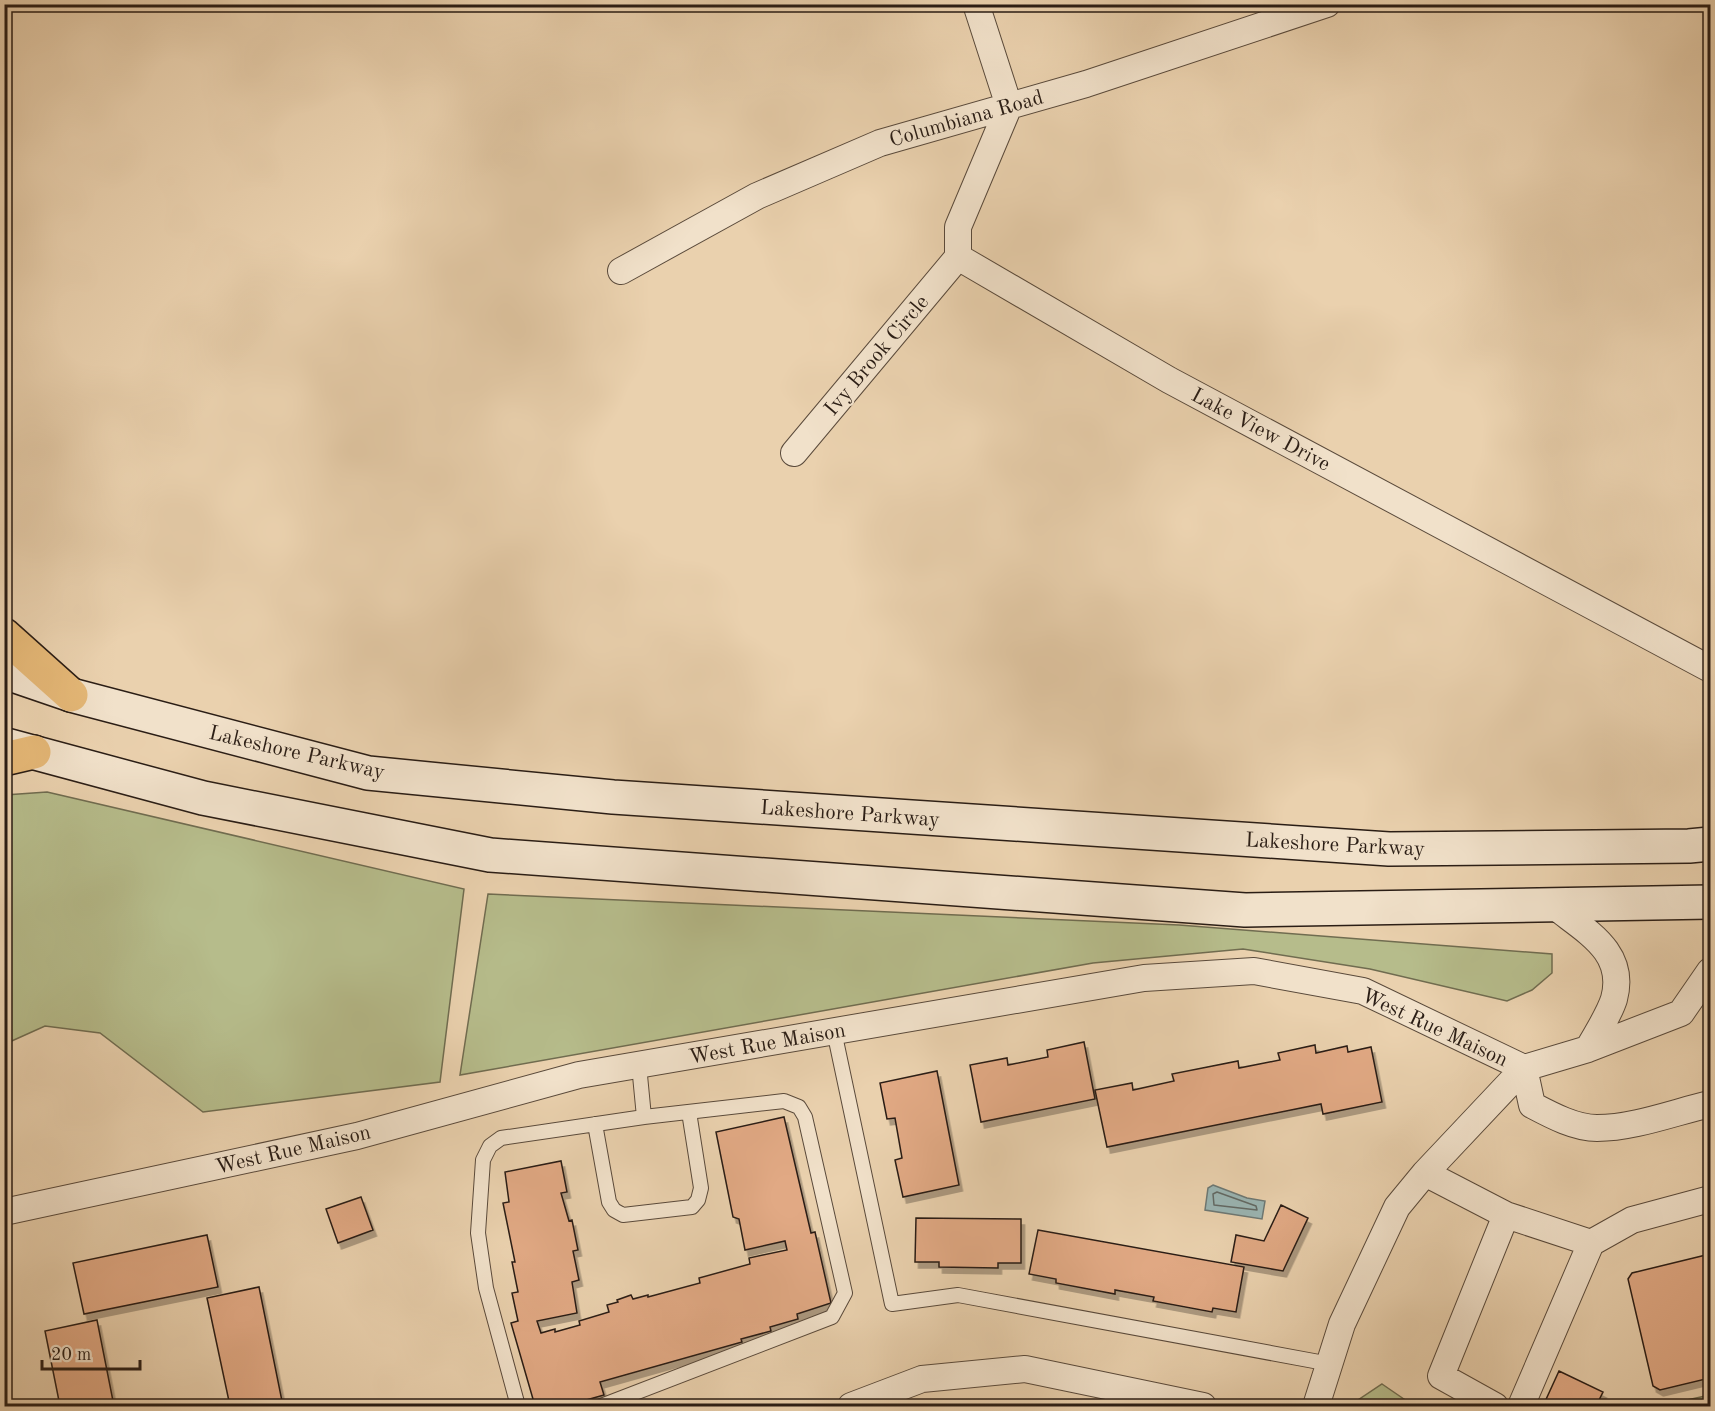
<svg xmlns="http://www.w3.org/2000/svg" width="1715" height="1411" font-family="'Old Standard TT',serif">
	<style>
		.green { fill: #b6bc8b; stroke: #706c50; stroke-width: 1.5 }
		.water { fill: #9ab5b3; stroke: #6d7874; stroke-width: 1.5 }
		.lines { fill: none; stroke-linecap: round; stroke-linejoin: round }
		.shore { stroke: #626964; stroke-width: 1.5 }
		.building { fill: #e1a984; stroke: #2a1d15; stroke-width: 1.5; filter: url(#shadow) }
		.service-casing { stroke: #5a4a3b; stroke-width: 16 }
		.minor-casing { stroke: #5a4a3b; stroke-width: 28 }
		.secondary-casing { stroke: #2a1d15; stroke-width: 36 }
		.motorway-casing { stroke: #2a1d15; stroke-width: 36 }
		.service { stroke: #f1e1ca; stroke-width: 14 }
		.minor { stroke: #f1e1ca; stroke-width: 26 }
		.secondary { stroke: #f1e1ca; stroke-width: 33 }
		.motorway { stroke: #e5b877; stroke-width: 33 }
		.labels { text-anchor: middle; stroke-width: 4.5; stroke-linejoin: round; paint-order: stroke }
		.street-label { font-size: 21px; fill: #2a1d15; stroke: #f1e1ca }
	</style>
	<defs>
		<filter id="shadow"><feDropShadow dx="3.5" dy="6" stdDeviation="0" flood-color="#0004"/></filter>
	</defs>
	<rect width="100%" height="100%" fill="#ead1ae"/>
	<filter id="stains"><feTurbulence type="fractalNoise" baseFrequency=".00333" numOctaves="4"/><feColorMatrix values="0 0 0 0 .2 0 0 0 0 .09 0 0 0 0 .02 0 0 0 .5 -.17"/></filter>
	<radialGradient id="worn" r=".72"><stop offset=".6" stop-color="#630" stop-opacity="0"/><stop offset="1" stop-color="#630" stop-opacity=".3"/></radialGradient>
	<path class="green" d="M 47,792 L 464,889 L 440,1082 L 203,1112 L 100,1033 L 45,1026 L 5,1044 L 5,795 Z
		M 488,894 L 1179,925 L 1552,954 L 1552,973 L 1532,990 L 1507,1001 L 1370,969 L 1243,949 L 1093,963 L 460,1075 Z
		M 1382,1384 L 1414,1406 L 1349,1406 Z
		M 1710,1395 L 1710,1406 L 1666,1406 L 1669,1404 Z"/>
	<path class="water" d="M 1213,1185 L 1247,1198 L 1265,1201 L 1262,1219 L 1205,1210 L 1208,1188 Z"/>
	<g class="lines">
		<path class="shore" d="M 1217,1192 L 1256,1206 L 1257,1210 L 1214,1205 L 1213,1194 Z"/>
	</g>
	<path class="building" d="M 1084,1042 L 1095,1099 L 981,1122 L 970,1065 L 1007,1058 L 1008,1065 L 1048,1057 L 1047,1050 Z
		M 1315,1045 L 1316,1053 L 1347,1046 L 1348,1052 L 1371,1047 L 1382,1102 L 1323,1114 L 1321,1104 L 1107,1147 L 1095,1090 L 1132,1083 L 1133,1090 L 1174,1081 L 1172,1074 L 1238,1061 L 1239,1068 L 1280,1060 L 1278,1053 Z
		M 937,1071 L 959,1185 L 903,1197 L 895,1160 L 902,1158 L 895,1118 L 887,1119 L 880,1083 Z
		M 784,1117 L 811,1233 L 815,1232 L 831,1303 L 797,1314 L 798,1319 L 770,1327 L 771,1331 L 741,1339 L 742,1342 L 600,1382 L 604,1395 L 572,1404 L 571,1401 L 552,1406 L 535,1406 L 511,1323 L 518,1321 L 512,1293 L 518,1292 L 512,1262 L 515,1262 L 503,1203 L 509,1202 L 505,1172 L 561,1161 L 567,1192 L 561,1193 L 569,1221 L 572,1220 L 578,1250 L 573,1251 L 579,1280 L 572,1282 L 577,1313 L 537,1321 L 541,1333 L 555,1329 L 555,1332 L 580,1325 L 579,1321 L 609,1312 L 607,1305 L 618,1302 L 617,1300 L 631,1295 L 633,1299 L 648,1295 L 648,1297 L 700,1283 L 699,1278 L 750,1264 L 749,1258 L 787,1250 L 785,1241 L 745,1250 L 739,1219 L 733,1217 L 716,1132 Z
		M 361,1197 L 373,1230 L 338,1243 L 326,1209 Z
		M 1281,1205 L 1308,1218 L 1283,1271 L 1231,1262 L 1236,1235 L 1264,1241 Z
		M 916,1218 L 1021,1219 L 1021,1263 L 998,1263 L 998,1268 L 939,1267 L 939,1262 L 915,1262 Z
		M 1038,1230 L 1244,1267 L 1236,1312 L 1213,1308 L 1212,1312 L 1153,1301 L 1154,1297 L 1115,1290 L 1115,1294 L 1056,1283 L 1056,1279 L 1029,1274 Z
		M 207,1235 L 218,1287 L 84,1314 L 73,1263 Z
		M 1710,1254 L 1710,1378 L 1660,1390 L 1653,1386 L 1628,1279 L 1632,1273 Z
		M 259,1287 L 283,1406 L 230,1406 L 207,1298 Z
		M 97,1320 L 114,1406 L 60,1406 L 45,1331 Z
		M 1559,1371 L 1603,1392 L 1596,1406 L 1543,1406 Z"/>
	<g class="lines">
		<g class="service-casing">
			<path id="service" d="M 834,1031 L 892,1304 L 958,1295 L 1330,1364
				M 639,1065 L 644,1117
				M 595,1124 L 609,1202 L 614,1210 L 623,1215 L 692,1207 L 698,1200 L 701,1188 L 689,1112
				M 518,1406 L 486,1288 L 478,1233 L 483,1160 L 490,1146 L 501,1138 L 644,1117 L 784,1101 L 799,1107 L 805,1117 L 845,1293 L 832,1317 L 601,1406"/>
		</g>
		<g class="minor-casing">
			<path id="minor" d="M 976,4 L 1009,106
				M 1009,106 L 958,227 L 958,257 L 1169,380 L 1710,669
				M 621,271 L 757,196 L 880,143 L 1086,84 L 1327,4
				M 794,453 L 958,257
				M 1553,905 C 1585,931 1627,951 1614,999 C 1609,1015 1597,1033 1588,1049
				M 1524,1068 L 1532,1105 C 1551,1115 1575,1128 1597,1128 C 1634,1128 1675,1112 1710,1104
				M 1425,1173 L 1506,1215 L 1591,1243 L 1632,1220 L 1710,1199
				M 4,1212 L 357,1136 L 579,1075 L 1144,978 L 1254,971 L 1363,991 L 1524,1068
				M 851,1406 L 922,1379 L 1025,1369 L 1203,1406
				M 1316,1406 L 1342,1324 L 1397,1207 L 1425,1173 L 1524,1068 L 1588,1049 L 1681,1013 L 1710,971
				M 1495,1406 L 1441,1376 L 1506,1215
				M 1521,1406 L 1591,1243"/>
		</g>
		<g class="secondary-casing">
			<path id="secondary" d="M 4,672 L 71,695 L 368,773 L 613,797 L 1389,849 L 1689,846 L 1710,844
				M 6,745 L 203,798 L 490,855 L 1245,910 L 1710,902"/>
		</g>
		<g class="motorway-casing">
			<path id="motorway" d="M 4,635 L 71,695
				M 4,759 L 34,752"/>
		</g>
		<use href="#service" class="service"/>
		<use href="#minor" class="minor"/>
		<use href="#secondary" class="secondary"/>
		<use href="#motorway" class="motorway"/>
	</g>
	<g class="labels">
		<g class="street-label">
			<text transform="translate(966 118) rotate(-16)" y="7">Columbiana Road</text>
			<text transform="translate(876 355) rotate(-50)" y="7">Ivy Brook Circle</text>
			<text transform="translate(1261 429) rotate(28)" y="7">Lake View Drive</text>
			<text transform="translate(297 752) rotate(13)" y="7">Lakeshore Parkway</text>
			<text transform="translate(850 813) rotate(4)" y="7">Lakeshore Parkway</text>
			<text transform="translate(1335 844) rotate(3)" y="7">Lakeshore Parkway</text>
			<text transform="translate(1435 1027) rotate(25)" y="7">West Rue Maison</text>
			<text transform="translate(767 1043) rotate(-10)" y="7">West Rue Maison</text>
			<text transform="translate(293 1149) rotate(-13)" y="7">West Rue Maison</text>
		</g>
	</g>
	<rect width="1715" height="1411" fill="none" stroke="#ead1ae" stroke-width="24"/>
	<rect x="6" y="6" width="1703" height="1399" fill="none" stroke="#2a1d15" stroke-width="3"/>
	<rect x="12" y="12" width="1691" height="1387" fill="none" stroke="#2a1d15" stroke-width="1.5"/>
	<path d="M42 1360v9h98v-9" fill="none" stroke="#2a1d15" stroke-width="3"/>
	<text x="51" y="1360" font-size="18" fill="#2a1d15" stroke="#f1e1ca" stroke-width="4.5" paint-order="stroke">20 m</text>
	<rect width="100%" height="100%" filter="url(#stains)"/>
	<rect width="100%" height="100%" fill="url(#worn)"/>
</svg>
